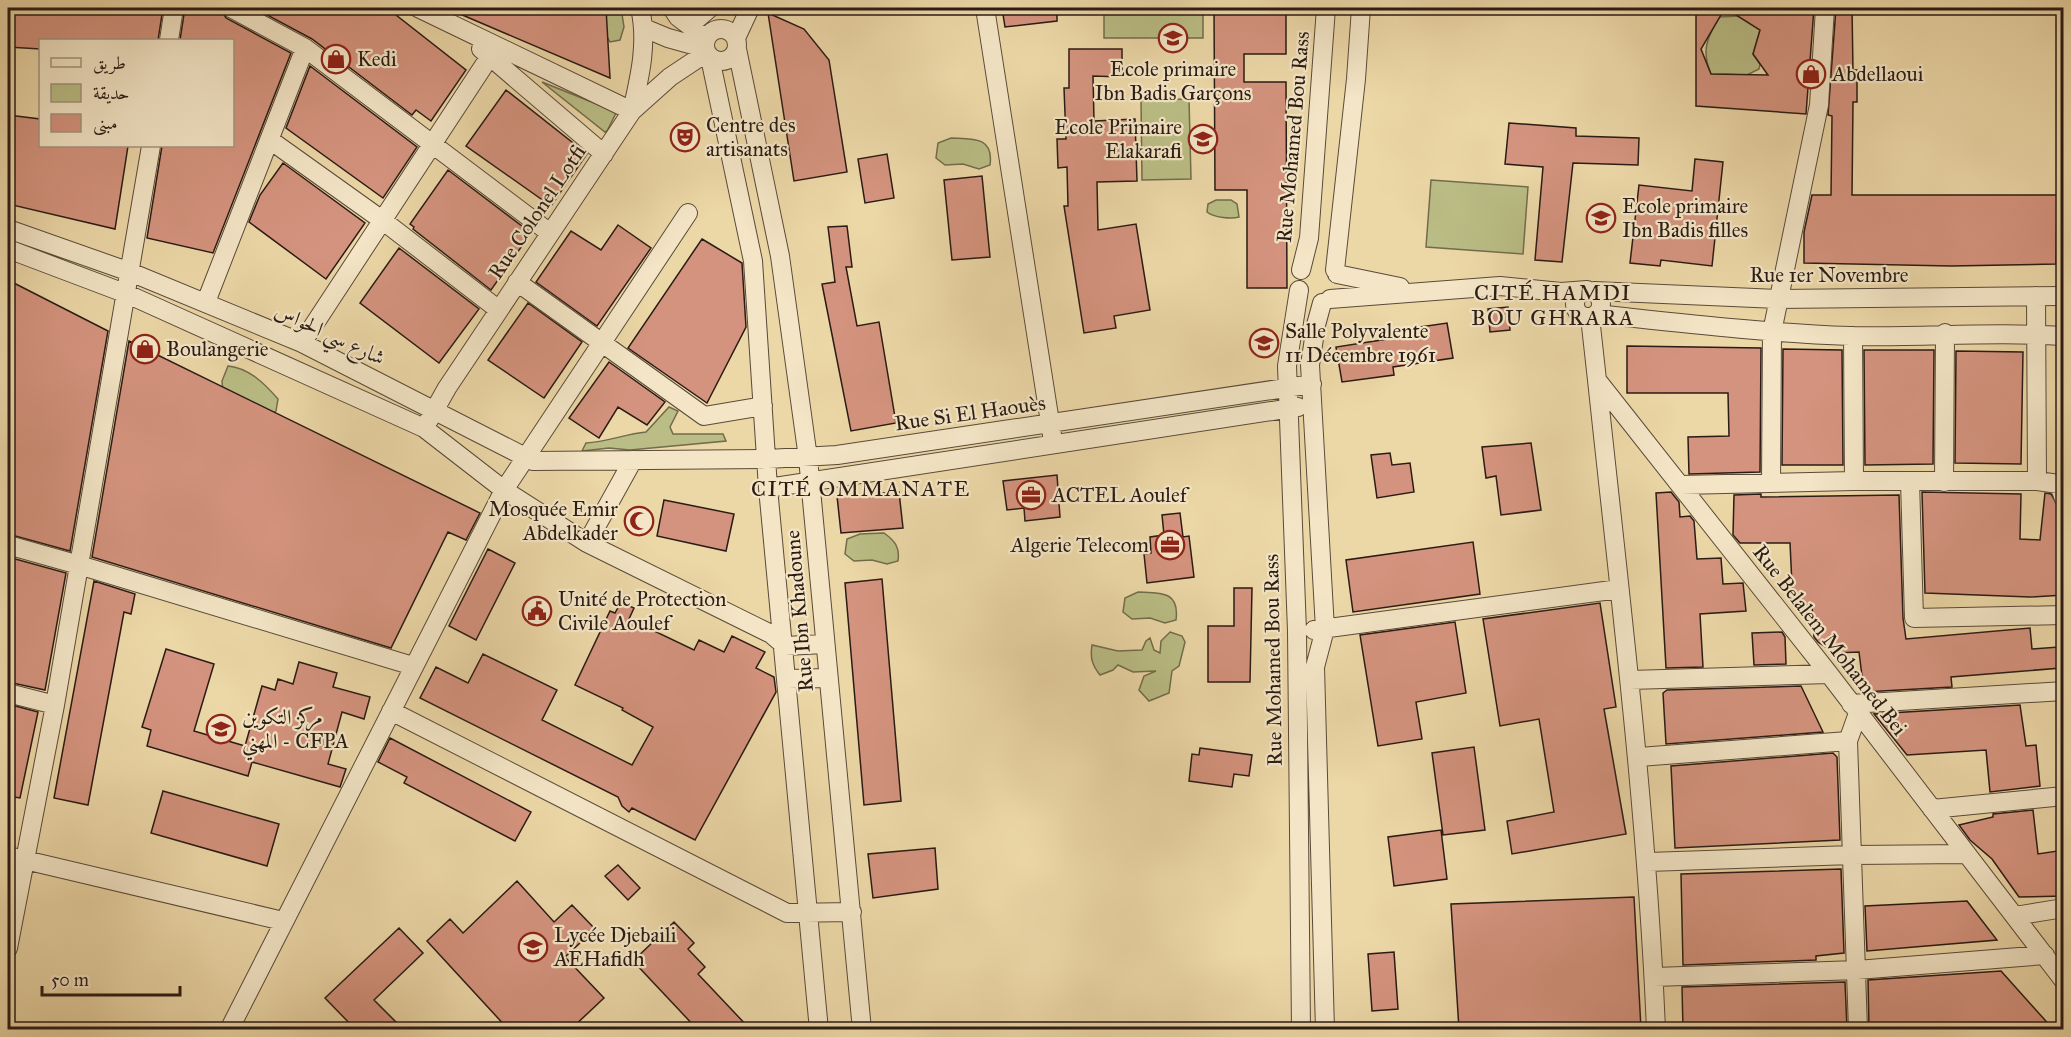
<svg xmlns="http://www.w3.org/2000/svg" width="2071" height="1037" font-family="'IM FELL Great Primer',Amiri,serif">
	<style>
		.green { fill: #babd85; stroke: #726c4c; stroke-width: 1.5 }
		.building { fill: #d4937e; stroke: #2a1b14; stroke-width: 1.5; fill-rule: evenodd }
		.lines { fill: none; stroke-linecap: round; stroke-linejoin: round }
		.minor-casing { stroke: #5a4a39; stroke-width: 20 }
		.minor { stroke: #f3e5c6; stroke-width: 18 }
		.labels { text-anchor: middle; stroke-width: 4.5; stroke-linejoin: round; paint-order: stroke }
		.poi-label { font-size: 21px; fill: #2a1b14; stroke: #f3e5c6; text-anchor: start }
		.street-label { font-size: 21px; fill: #2a1b14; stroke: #f3e5c6 }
		.neighbourhood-label { font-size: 22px; letter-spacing: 1.5px; fill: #2a1b14; stroke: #f3e5c6 }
	</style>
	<rect width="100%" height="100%" fill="#ecd7a7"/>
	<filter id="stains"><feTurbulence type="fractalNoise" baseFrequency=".00333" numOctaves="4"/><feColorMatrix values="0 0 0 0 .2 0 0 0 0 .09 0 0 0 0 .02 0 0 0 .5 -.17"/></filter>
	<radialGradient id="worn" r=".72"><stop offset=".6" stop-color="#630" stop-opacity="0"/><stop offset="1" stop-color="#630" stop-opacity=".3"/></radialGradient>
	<path class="green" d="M 607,8 L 621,8 L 624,27 L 620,40 L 610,42 L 605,34 Z
		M 1104,8 L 1203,8 L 1203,38 L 1104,38 Z
		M 1739,16 L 1760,30 L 1753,54 L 1760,64 L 1759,69 L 1747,75 L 1711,74 C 1701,51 1707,38 1719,17 Z
		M 542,82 L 614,111 L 616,113 L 607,131 L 605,132 Z
		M 1189,99 L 1191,179 L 1142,180 L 1141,100 Z
		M 951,138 C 972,139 994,136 990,165 L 979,169 L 963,164 L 945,165 L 936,158 L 938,143 Z
		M 1431,180 L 1528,187 L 1523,254 L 1426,247 Z
		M 1216,200 L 1231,200 L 1237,204 L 1239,217 C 1232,219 1214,218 1207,212 L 1208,204 Z
		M 228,366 C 249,368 264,383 278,399 L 276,411 L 270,417 L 224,404 L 222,381 Z
		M 669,407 L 678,411 L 670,427 L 673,434 L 723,434 L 726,441 L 630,450 L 609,448 L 582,451 L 586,443 C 607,442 625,434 646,432 Z
		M 884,533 C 895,541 900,547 898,561 L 887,564 L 872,560 L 854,561 L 845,554 L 847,539 L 860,534 Z
		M 1138,592 C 1159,593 1180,590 1176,620 L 1165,623 L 1150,618 L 1132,619 L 1123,612 L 1125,598 Z
		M 1170,632 L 1182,636 L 1185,642 L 1179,666 L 1172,671 L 1169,693 L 1149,701 L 1139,690 L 1144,676 L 1156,671 L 1133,672 L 1118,665 L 1113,670 L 1100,675 C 1092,665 1090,658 1092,645 L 1118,651 L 1142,650 L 1146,641 L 1150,638 L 1154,650 L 1160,653 L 1161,641 Z"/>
	<path class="building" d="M 8,8 L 163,8 L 158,40 L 40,40 L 40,49 L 8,47 Z
		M 185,8 L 220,8 L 226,18 L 291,53 L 213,253 L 147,238 L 162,146 L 232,146 L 232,40 L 180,40 Z
		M 254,8 L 387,8 L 466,70 L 431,121 L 416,110 L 412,115 L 312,39 Z
		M 446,8 L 606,8 L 610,78 Z
		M 1002,8 L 1057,8 L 1057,21 L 1005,27 Z
		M 1214,8 L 1286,8 L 1286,54 L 1244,54 L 1244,82 L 1286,82 L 1287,288 L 1247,288 L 1247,190 L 1215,190 Z
		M 1696,8 L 1814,8 L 1806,114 L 1696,106 ZM 1725,8 L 1760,30 L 1753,54 L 1768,75 L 1711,74 L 1701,49 Z
		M 1836,8 L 1852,8 L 1853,70 L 1857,70 L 1857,102 L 1853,102 L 1852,195 L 2057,195 L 2056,264 L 1951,266 L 1804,263 L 1804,232 L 1812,195 L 1831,195 L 1832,116 L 1828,115 Z
		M 768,13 L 804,29 L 829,60 L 847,172 L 794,181 Z
		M 1069,49 L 1122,49 L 1122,77 L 1093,76 L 1094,121 L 1135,119 L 1137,181 L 1097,182 L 1098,230 L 1136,224 L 1150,310 L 1114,316 L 1116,328 L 1084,333 L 1064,206 L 1068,206 L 1067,167 L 1058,168 L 1057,139 L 1066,139 L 1064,88 L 1069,88 Z
		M 310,66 L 417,147 L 383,198 L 286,128 Z
		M 506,90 L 587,154 L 551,206 L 466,146 Z
		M 8,115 L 40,119 L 40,146 L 128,146 L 115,229 L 8,204 Z
		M 1509,123 L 1576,128 L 1576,136 L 1639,138 L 1638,165 L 1573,163 L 1562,262 L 1535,260 L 1543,167 L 1505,164 Z
		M 887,154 L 894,198 L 865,203 L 858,159 Z
		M 1695,159 L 1723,162 L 1712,266 L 1661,260 L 1660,266 L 1630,263 L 1639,185 L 1692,191 Z
		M 283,163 L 365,223 L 326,279 L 249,222 L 260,195 Z
		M 448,170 L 531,233 L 491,290 L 413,229 L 414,227 L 410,224 Z
		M 982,176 L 990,257 L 952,260 L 944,180 Z
		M 618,225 L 651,248 L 597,326 L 536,282 L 571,231 L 601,250 Z
		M 847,226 L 852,267 L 846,267 L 857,326 L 879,322 L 896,423 L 851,431 L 822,284 L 835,282 L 828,227 Z
		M 702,239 L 742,263 L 746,327 L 707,403 L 628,348 Z
		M 399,248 L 479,309 L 439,363 L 360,303 Z
		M 8,280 L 108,331 L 70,551 L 8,534 Z
		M 528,303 L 582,342 L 544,398 L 488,360 Z
		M 1508,307 L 1510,330 L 1490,332 L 1488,309 Z
		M 1447,323 L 1453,358 L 1393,367 L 1394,375 L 1342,382 L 1336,347 L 1394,338 L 1393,331 Z
		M 129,341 L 480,513 L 466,540 L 448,532 L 391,648 L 92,557 Z
		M 1627,346 L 1761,348 L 1760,472 L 1689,474 L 1688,437 L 1729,436 L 1728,393 L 1627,393 Z
		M 1783,349 L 1842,350 L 1843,465 L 1782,465 Z
		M 1864,350 L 1934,350 L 1933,464 L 1865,465 Z
		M 1956,351 L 2023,352 L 2021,464 L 1955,463 Z
		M 609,362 L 665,402 L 647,425 L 618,407 L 599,438 L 569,418 Z
		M 1531,443 L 1541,510 L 1501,515 L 1496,476 L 1486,478 L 1482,447 Z
		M 1390,453 L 1392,465 L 1410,463 L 1414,492 L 1377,498 L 1371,455 Z
		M 1057,475 L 1060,517 L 1025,521 L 1024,508 L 1007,510 L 1003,481 Z
		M 899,492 L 903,528 L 841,533 L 837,496 Z
		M 1671,492 L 1679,502 L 1680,517 L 1690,516 L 1694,521 L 1697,559 L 1721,558 L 1723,584 L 1743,583 L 1746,611 L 1700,614 L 1703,667 L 1666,668 L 1656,493 Z
		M 1922,492 L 2021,494 L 2020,539 L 2040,540 L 2045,493 L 2051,494 L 2059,508 L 2064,531 L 2064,595 L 2030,597 L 1925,593 Z
		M 1761,494 L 1761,497 L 1899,495 L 1903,618 L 1906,639 L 2030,628 L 2032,649 L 2059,647 L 2061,668 L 1951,677 L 1952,687 L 1864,692 L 1859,652 L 1834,653 L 1818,642 L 1814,637 L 1812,605 L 1793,606 L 1790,543 L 1740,543 L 1733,535 L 1734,495 Z
		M 664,500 L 734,514 L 726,551 L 657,536 Z
		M 1180,513 L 1183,537 L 1189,536 L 1194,577 L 1147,583 L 1144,554 L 1151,553 L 1150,537 L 1164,535 L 1162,515 Z
		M 1473,542 L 1480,594 L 1353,612 L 1346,560 Z
		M 488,549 L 515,563 L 476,640 L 449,626 Z
		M 8,557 L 66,573 L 45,690 L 8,682 Z
		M 882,579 L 901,801 L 864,805 L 845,583 Z
		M 94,581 L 135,594 L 131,614 L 124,612 L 88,805 L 54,798 Z
		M 1234,588 L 1252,588 L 1250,682 L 1208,682 L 1208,626 L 1234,626 Z
		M 621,602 L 634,608 L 629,619 L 694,650 L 699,640 L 724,652 L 732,636 L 765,652 L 756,668 L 774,677 L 776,692 L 695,840 L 632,808 L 629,812 L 622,806 L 618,797 L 420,698 L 436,667 L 468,683 L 483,654 L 557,690 L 542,720 L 632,765 L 653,727 L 622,710 L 623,708 L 575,685 L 610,611 L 615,613 Z
		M 1600,603 L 1616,707 L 1604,709 L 1626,834 L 1512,854 L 1507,821 L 1554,812 L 1539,719 L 1500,726 L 1483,619 Z
		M 1455,622 L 1466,693 L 1416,702 L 1422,739 L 1378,746 L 1360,635 Z
		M 1782,632 L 1785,637 L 1786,664 L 1754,665 L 1752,633 Z
		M 166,649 L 214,664 L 194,731 L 245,746 L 262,686 L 275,690 L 278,679 L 293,684 L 299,662 L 337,673 L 333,687 L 370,697 L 364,719 L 342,712 L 328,764 L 346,769 L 340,787 L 252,762 L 248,776 L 147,746 L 151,730 L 142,727 Z
		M 1801,686 L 1823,732 L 1666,744 L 1663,693 L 1667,690 Z
		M 8,704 L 38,712 L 20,798 L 8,796 Z
		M 2020,705 L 2026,746 L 2036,745 L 2040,786 L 1990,792 L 1986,750 L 1907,755 L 1874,714 Z
		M 390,738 L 531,812 L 515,841 L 404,783 L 407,777 L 378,762 Z
		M 1474,747 L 1485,830 L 1443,835 L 1432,753 Z
		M 1200,748 L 1252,755 L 1249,776 L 1234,774 L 1232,787 L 1189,781 L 1192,754 L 1199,755 Z
		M 1833,753 L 1837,757 L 1840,840 L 1675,848 L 1671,766 Z
		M 163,791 L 279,824 L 267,866 L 151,833 Z
		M 2033,810 L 2038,854 L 2064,850 L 2064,896 L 2019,897 L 1992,859 L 1970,840 L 1959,825 L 1993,817 L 1993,814 Z
		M 1441,830 L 1447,879 L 1394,886 L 1388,837 Z
		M 935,848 L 938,889 L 873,898 L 868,854 Z
		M 618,865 L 640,888 L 628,900 L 605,876 Z
		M 1841,869 L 1844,953 L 1816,956 L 1816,960 L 1683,965 L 1681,874 Z
		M 517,881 L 554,922 L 572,905 L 595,929 L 565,957 L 604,998 L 571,1029 L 508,1029 L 427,941 L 450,919 L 463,933 Z
		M 1634,897 L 1641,1029 L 1459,1029 L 1451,904 Z
		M 1967,901 L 1997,940 L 1867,951 L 1865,906 Z
		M 674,922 L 694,943 L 688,949 L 705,967 L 698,974 L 750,1029 L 697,1029 L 633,961 Z
		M 399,928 L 423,953 L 374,1000 L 403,1029 L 355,1029 L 325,998 Z
		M 1394,952 L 1398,1009 L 1372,1011 L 1368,954 Z
		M 2001,971 L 2053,1029 L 1869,1029 L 1868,980 Z
		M 1845,982 L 1847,1029 L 1683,1029 L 1682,987 Z"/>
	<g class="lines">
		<g class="minor-casing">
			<path id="minor" d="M 231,8 L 305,48 L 550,233
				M 418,8 L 632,111
				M 672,8 L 678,17 L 706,38
				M 985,8 L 1052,435
				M 683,21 L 696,20 L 710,8
				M 644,28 L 668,38 L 704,48
				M705 45a16 16 0 1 1 32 0a16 16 0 1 1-32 0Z
				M 736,38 L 750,8
				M 169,40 L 174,8
				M 481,49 L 604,154
				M 737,49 L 780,256 L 808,458 L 862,1030
				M 710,58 L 753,261 L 768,488 L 819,1030
				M 632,111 L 670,77 L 706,53
				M 270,140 L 382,220 L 499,310
				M 8,229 L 130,272 L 302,343 L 533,461 L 768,459 L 837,455 L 1312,384
				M 8,249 L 127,294 L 424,428 L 504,490 L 587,543 L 771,634 L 785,646 L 824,644
				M 1301,270 L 1309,238 L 1326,8
				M 1335,270 L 1356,79 L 1361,8
				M 1337,274 L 1400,287
				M 517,282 L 704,416 L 763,406
				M 1299,290 L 1287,366 L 1297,631 L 1301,1030
				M1575 304a13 13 0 1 1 26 0a13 13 0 1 1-26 0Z
				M 1594,291 L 1778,299 L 2064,296
				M 1330,299 L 1500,286 L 1561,292 L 1587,290
				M 206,302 L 305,48
				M 1322,303 L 1316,325 L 1310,365 L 1325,629 L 1315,667 L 1325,1030
				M 1596,314 C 1681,323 1765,333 1850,336 C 1921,338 1992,331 2064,336
				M 1590,317 L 1597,380 L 1829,674 L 2064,981
				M 1853,336 L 1854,481
				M 302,343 L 496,47
				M 1597,380 C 1620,597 1647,812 1656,1030
				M 429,420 L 447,388 L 632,111 C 640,76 648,42 640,8
				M 1910,481 L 1914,618 L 2064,615
				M 2037,481 L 2059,484 L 2064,499
				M 1944,482 L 1945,333
				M 1771,483 L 1772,332 L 1819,105 L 1825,8
				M 1681,485 L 1854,481 L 2037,481 L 2036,296
				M 768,488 L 1298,407
				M 587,543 L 633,460
				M 8,545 L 79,565 L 413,666
				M 1314,630 L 1619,589
				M 788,679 L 827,678
				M 1630,680 L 1829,674
				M 8,693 L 55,705
				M 1851,704 L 2064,691
				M 391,711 L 787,913 L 852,912
				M 1858,713 L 1848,741 L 1858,1030
				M 1639,757 L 1848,741
				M 1932,809 L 2064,796
				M 8,856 L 283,921
				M 1648,862 L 1852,855 L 1967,854
				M 2015,916 L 2064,908
				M 8,948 L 55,705 L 151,146
				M 1654,977 L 1857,970 L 2045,955
				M 229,1030 L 504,490 L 688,213"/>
		</g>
		<use href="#minor" class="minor"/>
	</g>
	<defs>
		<g id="school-ring" transform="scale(1.5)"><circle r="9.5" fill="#f3e5c6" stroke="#8f2418" stroke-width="1.5"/><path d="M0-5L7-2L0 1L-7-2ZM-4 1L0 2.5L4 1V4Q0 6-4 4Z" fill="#8f2418"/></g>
		<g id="shop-ring" transform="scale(1.5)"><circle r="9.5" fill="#f3e5c6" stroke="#8f2418" stroke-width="1.5"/><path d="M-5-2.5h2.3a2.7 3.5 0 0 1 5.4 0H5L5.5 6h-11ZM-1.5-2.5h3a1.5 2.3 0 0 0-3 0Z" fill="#8f2418"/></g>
		<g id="theatre-ring" transform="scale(1.5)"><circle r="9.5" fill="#f3e5c6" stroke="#8f2418" stroke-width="1.5"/><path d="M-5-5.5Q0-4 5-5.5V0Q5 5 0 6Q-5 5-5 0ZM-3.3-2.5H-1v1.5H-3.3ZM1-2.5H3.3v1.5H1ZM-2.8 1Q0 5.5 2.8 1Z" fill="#8f2418"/></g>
		<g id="office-ring" transform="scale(1.5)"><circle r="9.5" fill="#f3e5c6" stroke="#8f2418" stroke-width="1.5"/><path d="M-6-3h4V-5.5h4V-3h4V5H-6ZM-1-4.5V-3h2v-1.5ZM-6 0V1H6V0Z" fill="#8f2418"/></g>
		<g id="mosque-ring" transform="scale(1.5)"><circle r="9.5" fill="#f3e5c6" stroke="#8f2418" stroke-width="1.5"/><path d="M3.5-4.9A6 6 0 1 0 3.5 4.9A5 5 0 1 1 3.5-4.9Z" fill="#8f2418"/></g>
		<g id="civic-ring" transform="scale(1.5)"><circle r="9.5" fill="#f3e5c6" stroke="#8f2418" stroke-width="1.5"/><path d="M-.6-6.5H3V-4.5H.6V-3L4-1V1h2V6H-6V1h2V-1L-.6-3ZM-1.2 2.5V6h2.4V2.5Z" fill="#8f2418"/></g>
		<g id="university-ring" transform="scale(1.5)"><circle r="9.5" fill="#f3e5c6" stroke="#8f2418" stroke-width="1.5"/><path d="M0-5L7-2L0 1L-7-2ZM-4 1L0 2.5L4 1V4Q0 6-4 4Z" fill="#8f2418"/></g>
	</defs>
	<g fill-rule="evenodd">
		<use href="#school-ring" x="1173" y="38"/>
		<use href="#shop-ring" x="336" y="59"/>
		<use href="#shop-ring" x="1811" y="74"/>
		<use href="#theatre-ring" x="685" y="137"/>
		<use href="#school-ring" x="1203" y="139"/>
		<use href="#school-ring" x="1601" y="218"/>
		<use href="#school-ring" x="1264" y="343"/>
		<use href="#shop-ring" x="145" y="349"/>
		<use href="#office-ring" x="1031" y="495"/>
		<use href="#mosque-ring" x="639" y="521"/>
		<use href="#office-ring" x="1170" y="545"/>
		<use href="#civic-ring" x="537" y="611"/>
		<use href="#university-ring" x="221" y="729"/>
		<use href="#university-ring" x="533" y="947"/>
	</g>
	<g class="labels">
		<g class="poi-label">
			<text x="357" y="66">Kedi</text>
			<text x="1173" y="76" text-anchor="middle">Ecole primaire<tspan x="1173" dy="24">Ibn Badis Garçons</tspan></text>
			<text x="1832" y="81">Abdellaoui</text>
			<text x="706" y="132">Centre des<tspan x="706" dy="24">artisanats</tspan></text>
			<text x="1182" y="134" text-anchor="end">Ecole Primaire<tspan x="1182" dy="24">Elakarafi</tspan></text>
			<text x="1622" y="213">Ecole primaire<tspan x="1622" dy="24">Ibn Badis filles</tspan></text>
			<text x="1285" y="338">Salle Polyvalente<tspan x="1285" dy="24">11 Décembre 1961</tspan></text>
			<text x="166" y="356">Boulangerie</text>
			<text x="1052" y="502">ACTEL Aoulef</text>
			<text x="618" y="516" text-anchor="end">Mosquée Emir<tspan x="618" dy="24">Abdelkader</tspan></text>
			<text x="1149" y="552" text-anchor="end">Algerie Telecom</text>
			<text x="558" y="606">Unité de Protection<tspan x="558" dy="24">Civile Aoulef</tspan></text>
			<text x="242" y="724">مركز التكوين<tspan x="242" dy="24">المهني - CFPA</tspan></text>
			<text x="554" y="942">Lycée Djebaili<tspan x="554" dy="24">AEHafidh</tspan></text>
		</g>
		<g class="street-label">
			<text transform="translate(1293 137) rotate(-85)" y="7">Rue Mohamed Bou Rass</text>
			<text transform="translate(537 212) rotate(-56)" y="7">Rue Colonel Lotfi</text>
			<text x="1829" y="282">Rue 1er Novembre</text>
			<text transform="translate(330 334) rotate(25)" y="7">شارع سي الحواس</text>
			<text transform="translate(970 413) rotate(-8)" y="7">Rue Si El Haouès</text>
			<text transform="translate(799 611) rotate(-95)" y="7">Rue Ibn Khadoune</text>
			<text transform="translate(1830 640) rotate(52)" y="7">Rue Belalem Mohamed Bei</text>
			<text transform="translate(1273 660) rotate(-91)" y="7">Rue Mohamed Bou Rass</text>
		</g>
		<g class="neighbourhood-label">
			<text x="1553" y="300">CITÉ HAMDI<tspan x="1553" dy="25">BOU GHRARA</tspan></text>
			<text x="861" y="496">CITÉ OMMANATE</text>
		</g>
	</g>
	<rect width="2071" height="1037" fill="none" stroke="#ecd7a7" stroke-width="30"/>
	<rect x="9" y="9" width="2053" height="1019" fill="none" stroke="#2a1b14" stroke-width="3"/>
	<rect x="15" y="15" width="2041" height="1007" fill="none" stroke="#2a1b14" stroke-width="1.5"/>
	<rect x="39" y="39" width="195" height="108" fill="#f3e5c6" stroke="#a3947f" stroke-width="1.5"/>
	<rect x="51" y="58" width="30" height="9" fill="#f3e5c6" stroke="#a3947f" stroke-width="1.5"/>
	<text x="93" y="69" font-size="18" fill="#2a1b14">طريق</text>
	<rect x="51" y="84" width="30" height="18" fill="#babd85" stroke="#a3947f" stroke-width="1.5"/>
	<text x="93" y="99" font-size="18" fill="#2a1b14">حديقة</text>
	<rect x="51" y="114" width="30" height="18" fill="#d4937e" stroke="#a3947f" stroke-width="1.5"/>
	<text x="93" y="129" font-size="18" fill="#2a1b14">مبنى</text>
	<path d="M42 986v9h138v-9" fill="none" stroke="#2a1b14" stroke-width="3"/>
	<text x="51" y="986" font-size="18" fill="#2a1b14" stroke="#f3e5c6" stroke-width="4.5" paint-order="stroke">50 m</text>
	<rect width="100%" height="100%" filter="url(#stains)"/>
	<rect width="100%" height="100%" fill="url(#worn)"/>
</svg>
